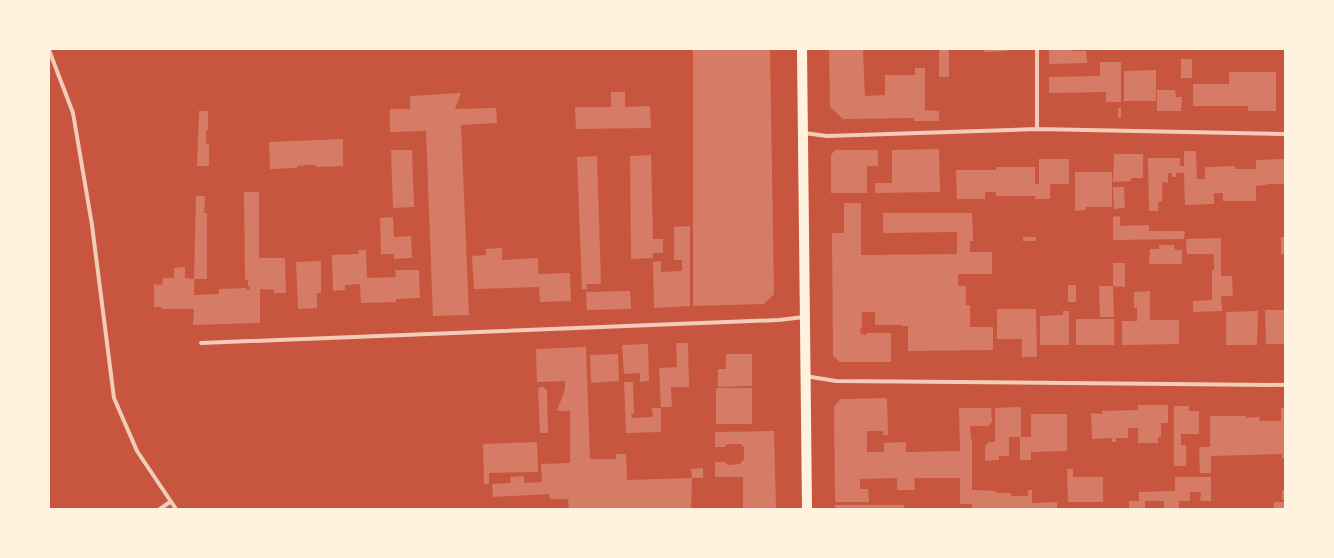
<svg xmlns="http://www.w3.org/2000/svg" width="1334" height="558" font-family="'Times New Roman',serif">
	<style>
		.building { fill: #d67c66 }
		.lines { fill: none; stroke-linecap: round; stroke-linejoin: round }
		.minor { stroke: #f1ccb7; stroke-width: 4 }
		.primary { stroke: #fff3e0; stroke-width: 10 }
	</style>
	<rect width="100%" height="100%" fill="#c8553d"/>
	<path class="building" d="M 693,49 L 770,49 L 774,294 L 764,304 L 693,306 Z
		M 829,49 L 863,49 L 865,96 L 885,95 L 885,75 L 915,75 L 915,68 L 925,68 L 925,110 L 939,111 L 939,121 L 914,121 L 914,118 L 843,119 L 830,107 Z
		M 939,49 L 949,49 L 949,77 L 939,77 Z
		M 984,49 L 1007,49 L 1007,51 L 984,52 Z
		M 1049,49 L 1072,49 L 1072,51 L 1086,51 L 1087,63 L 1049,64 Z
		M 1181,59 L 1192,59 L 1192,78 L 1181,78 Z
		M 1100,62 L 1121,62 L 1121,102 L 1106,102 L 1106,92 L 1049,93 L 1049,77 L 1100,76 Z
		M 1156,70 L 1156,101 L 1124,101 L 1124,71 Z
		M 1229,72 L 1276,72 L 1276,111 L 1248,111 L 1248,106 L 1193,106 L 1193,84 L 1229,84 Z
		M 1157,90 L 1175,90 L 1176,97 L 1182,97 L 1181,111 L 1157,111 Z
		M 611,92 L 625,92 L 625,107 L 650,106 L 651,128 L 576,129 L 575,107 L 611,107 Z
		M 461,93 L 455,109 L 496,108 L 497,123 L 461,125 L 469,315 L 433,316 L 426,131 L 390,132 L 390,109 L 410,109 L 410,96 Z
		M 1118,108 L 1121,108 L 1121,118 L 1118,118 Z
		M 199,111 L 208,111 L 208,130 L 206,130 L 206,144 L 209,143 L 209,166 L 197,166 Z
		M 343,139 L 343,166 L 316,167 L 316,165 L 307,165 L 297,166 L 297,168 L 270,169 L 269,142 Z
		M 939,149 L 940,192 L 875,193 L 875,183 L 892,183 L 892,150 Z
		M 391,150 L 412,150 L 414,207 L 393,208 Z
		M 835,150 L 878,150 L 878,166 L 867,166 L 867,193 L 831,193 L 831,155 Z
		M 1184,151 L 1196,151 L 1197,179 L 1205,179 L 1205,167 L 1235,166 L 1235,169 L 1256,169 L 1256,160 L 1285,159 L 1285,184 L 1267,184 L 1267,185 L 1256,186 L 1256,201 L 1223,201 L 1223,193 L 1214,193 L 1214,204 L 1185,205 L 1184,173 L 1176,173 L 1176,177 L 1172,177 L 1172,173 L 1168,173 L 1168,183 L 1162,182 L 1162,201 L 1158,202 L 1158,211 L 1149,211 L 1148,158 L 1180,158 L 1180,166 L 1184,166 Z
		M 1114,154 L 1143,154 L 1143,178 L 1131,178 L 1131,181 L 1113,182 Z
		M 651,155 L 653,239 L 663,239 L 663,253 L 653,253 L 653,258 L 631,259 L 630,156 Z
		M 597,156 L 601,284 L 586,284 L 587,289 L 582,289 L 577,157 Z
		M 1039,159 L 1069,159 L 1069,184 L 1050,184 L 1050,199 L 1035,199 L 1035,196 L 996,196 L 996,192 L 985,192 L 985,199 L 957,199 L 956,170 L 996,170 L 996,167 L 1035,167 L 1035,184 L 1039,184 Z
		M 1075,172 L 1112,172 L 1112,207 L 1086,207 L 1086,210 L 1075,211 Z
		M 1113,187 L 1124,187 L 1125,208 L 1114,209 Z
		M 244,192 L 259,192 L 259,258 L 285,258 L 286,293 L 274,293 L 274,290 L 260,289 L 260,323 L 193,325 L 194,309 L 161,309 L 162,307 L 154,307 L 154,284 L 162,285 L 163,278 L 174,278 L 174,268 L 185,267 L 185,278 L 194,279 L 196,196 L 205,196 L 204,213 L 207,213 L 207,279 L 194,279 L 194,295 L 219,294 L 219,289 L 246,288 L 248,291 L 250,288 L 248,285 L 248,280 L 245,280 Z
		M 844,203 L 861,203 L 861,255 L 957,254 L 957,232 L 883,233 L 883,213 L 972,213 L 973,241 L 970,241 L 970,252 L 992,252 L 992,274 L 958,274 L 958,286 L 966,286 L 966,305 L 970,305 L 970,327 L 993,327 L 993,350 L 908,351 L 908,326 L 902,326 L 902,325 L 875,325 L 875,312 L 862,312 L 862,327 L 860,330 L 861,334 L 866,335 L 867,333 L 891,333 L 891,362 L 840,362 L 833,356 L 832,233 L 844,233 Z
		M 1120,216 L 1120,226 L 1149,225 L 1149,231 L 1185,231 L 1184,239 L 1113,240 L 1113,217 Z
		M 393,217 L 394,237 L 411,236 L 412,258 L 394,259 L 394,254 L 381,254 L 380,218 Z
		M 690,226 L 690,306 L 654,308 L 653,262 L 661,261 L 661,272 L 682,271 L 682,260 L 674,260 L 674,227 Z
		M 1023,237 L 1036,237 L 1036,241 L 1023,241 Z
		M 1281,237 L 1285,237 L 1285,254 L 1281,254 Z
		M 1221,238 L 1221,276 L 1232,276 L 1233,296 L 1221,296 L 1222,311 L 1193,312 L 1193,301 L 1212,300 L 1212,270 L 1214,270 L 1214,254 L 1187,254 L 1186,239 Z
		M 1159,245 L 1174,245 L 1175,250 L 1182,250 L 1182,264 L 1149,264 L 1150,249 L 1159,249 Z
		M 502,248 L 502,260 L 538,258 L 538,274 L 570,273 L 571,301 L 540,302 L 539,287 L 474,289 L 472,256 L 486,255 L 486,249 Z
		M 358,250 L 366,250 L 367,278 L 396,277 L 395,270 L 419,270 L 420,298 L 396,299 L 396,302 L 361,303 L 360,284 L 345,285 L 345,290 L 333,291 L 332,255 L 359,254 Z
		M 321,261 L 321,293 L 317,293 L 317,308 L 298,309 L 296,262 Z
		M 1113,263 L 1125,263 L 1125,287 L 1113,286 Z
		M 1068,285 L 1076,285 L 1076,302 L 1068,302 Z
		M 1099,286 L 1113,286 L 1114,317 L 1100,317 Z
		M 630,291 L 631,309 L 587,310 L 586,292 Z
		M 1150,291 L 1150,320 L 1179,320 L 1179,344 L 1122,345 L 1122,321 L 1137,321 L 1137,308 L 1134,308 L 1134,292 Z
		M 997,309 L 1036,309 L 1037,357 L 1022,357 L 1022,339 L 997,339 Z
		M 1265,310 L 1285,310 L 1285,344 L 1266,344 Z
		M 1063,311 L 1069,311 L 1069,345 L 1040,345 L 1040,316 L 1063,315 Z
		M 1258,311 L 1257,345 L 1226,345 L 1226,312 Z
		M 1076,319 L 1114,319 L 1114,345 L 1076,345 Z
		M 676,343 L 688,343 L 689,387 L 671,387 L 672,407 L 661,407 L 659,368 L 677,367 Z
		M 648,344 L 649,381 L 640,382 L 640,373 L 624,374 L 622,345 Z
		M 586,347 L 590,459 L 616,459 L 616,454 L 626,454 L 627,480 L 692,478 L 691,469 L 703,468 L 703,478 L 692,478 L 691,509 L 569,509 L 568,499 L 550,499 L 549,494 L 493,497 L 492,484 L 511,483 L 510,477 L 524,476 L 524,483 L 542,482 L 541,464 L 570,463 L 570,411 L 557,411 L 565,389 L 565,381 L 537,382 L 536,349 Z
		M 618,354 L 619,381 L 591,383 L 590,355 Z
		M 726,354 L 752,354 L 752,386 L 718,387 L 718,369 L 726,369 Z
		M 624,382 L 633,382 L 634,414 L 631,414 L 632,418 L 653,417 L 652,408 L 661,408 L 661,432 L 626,433 Z
		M 543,387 L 547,390 L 548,433 L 540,433 L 538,388 Z
		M 716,388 L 752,388 L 752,424 L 716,424 Z
		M 887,398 L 888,435 L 883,435 L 883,431 L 867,431 L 867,452 L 884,452 L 884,443 L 906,442 L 906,452 L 960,451 L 959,408 L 991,408 L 992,422 L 988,426 L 970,426 L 971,440 L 972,439 L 972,490 L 996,491 L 996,493 L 1011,493 L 1011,496 L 1028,496 L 1028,490 L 1032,490 L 1032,503 L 1057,502 L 1057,509 L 972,509 L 972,504 L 960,504 L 960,478 L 914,478 L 915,490 L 897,490 L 897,478 L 860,479 L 860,489 L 868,489 L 869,502 L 835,502 L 834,406 L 841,399 Z
		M 1138,405 L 1168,405 L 1168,423 L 1161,423 L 1161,437 L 1158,437 L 1158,443 L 1138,443 L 1138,428 L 1128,428 L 1128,438 L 1116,438 L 1116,442 L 1112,442 L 1112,438 L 1092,439 L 1091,413 L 1102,414 L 1102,411 L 1138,410 Z
		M 1174,406 L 1189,406 L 1189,411 L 1199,411 L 1199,434 L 1181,434 L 1181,445 L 1186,445 L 1186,466 L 1174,466 Z
		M 1021,407 L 1021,437 L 1031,437 L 1031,414 L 1067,414 L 1067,451 L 1031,452 L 1031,460 L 1020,460 L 1020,437 L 1009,437 L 1009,456 L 999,456 L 999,460 L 985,461 L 985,446 L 989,442 L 995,442 L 995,408 Z
		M 1281,408 L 1285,408 L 1285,458 L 1282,458 L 1282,454 L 1211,456 L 1211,473 L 1200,473 L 1199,447 L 1210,447 L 1210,416 L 1246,416 L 1246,418 L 1260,417 L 1259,421 L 1281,421 Z
		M 774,431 L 776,509 L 743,509 L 743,477 L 715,477 L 715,462 L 725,462 L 728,465 L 740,464 L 744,459 L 744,447 L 741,444 L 727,444 L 725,447 L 715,447 L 715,432 Z
		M 537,442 L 538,472 L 489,473 L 489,484 L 484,484 L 483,444 Z
		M 1067,469 L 1073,469 L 1073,477 L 1103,477 L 1103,502 L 1068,502 Z
		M 1175,477 L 1211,477 L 1211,501 L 1200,501 L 1201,492 L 1190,492 L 1190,501 L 1179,501 L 1179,508 L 1164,508 L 1164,501 L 1145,501 L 1145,509 L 1129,509 L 1129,501 L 1139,501 L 1139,492 L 1175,491 Z
		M 1282,490 L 1285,490 L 1285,500 L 1282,500 Z
		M 1274,502 L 1285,502 L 1285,509 L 1274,509 Z
		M 835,505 L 904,505 L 904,509 L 835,509 Z"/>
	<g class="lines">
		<path class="minor" d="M 1037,49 L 1037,129
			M 49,50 L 73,113 L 92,225 L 114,398 L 137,451 L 176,509
			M 804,133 L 827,136 L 1037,129 L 1285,134
			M 201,343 L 779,320 L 804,317
			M 805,376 L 836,381 L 1285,385
			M 160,509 L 170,502"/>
		<path class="primary" d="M 802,49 L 807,509"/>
	</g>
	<rect width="1334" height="558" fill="none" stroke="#fff3e0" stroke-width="100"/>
</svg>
